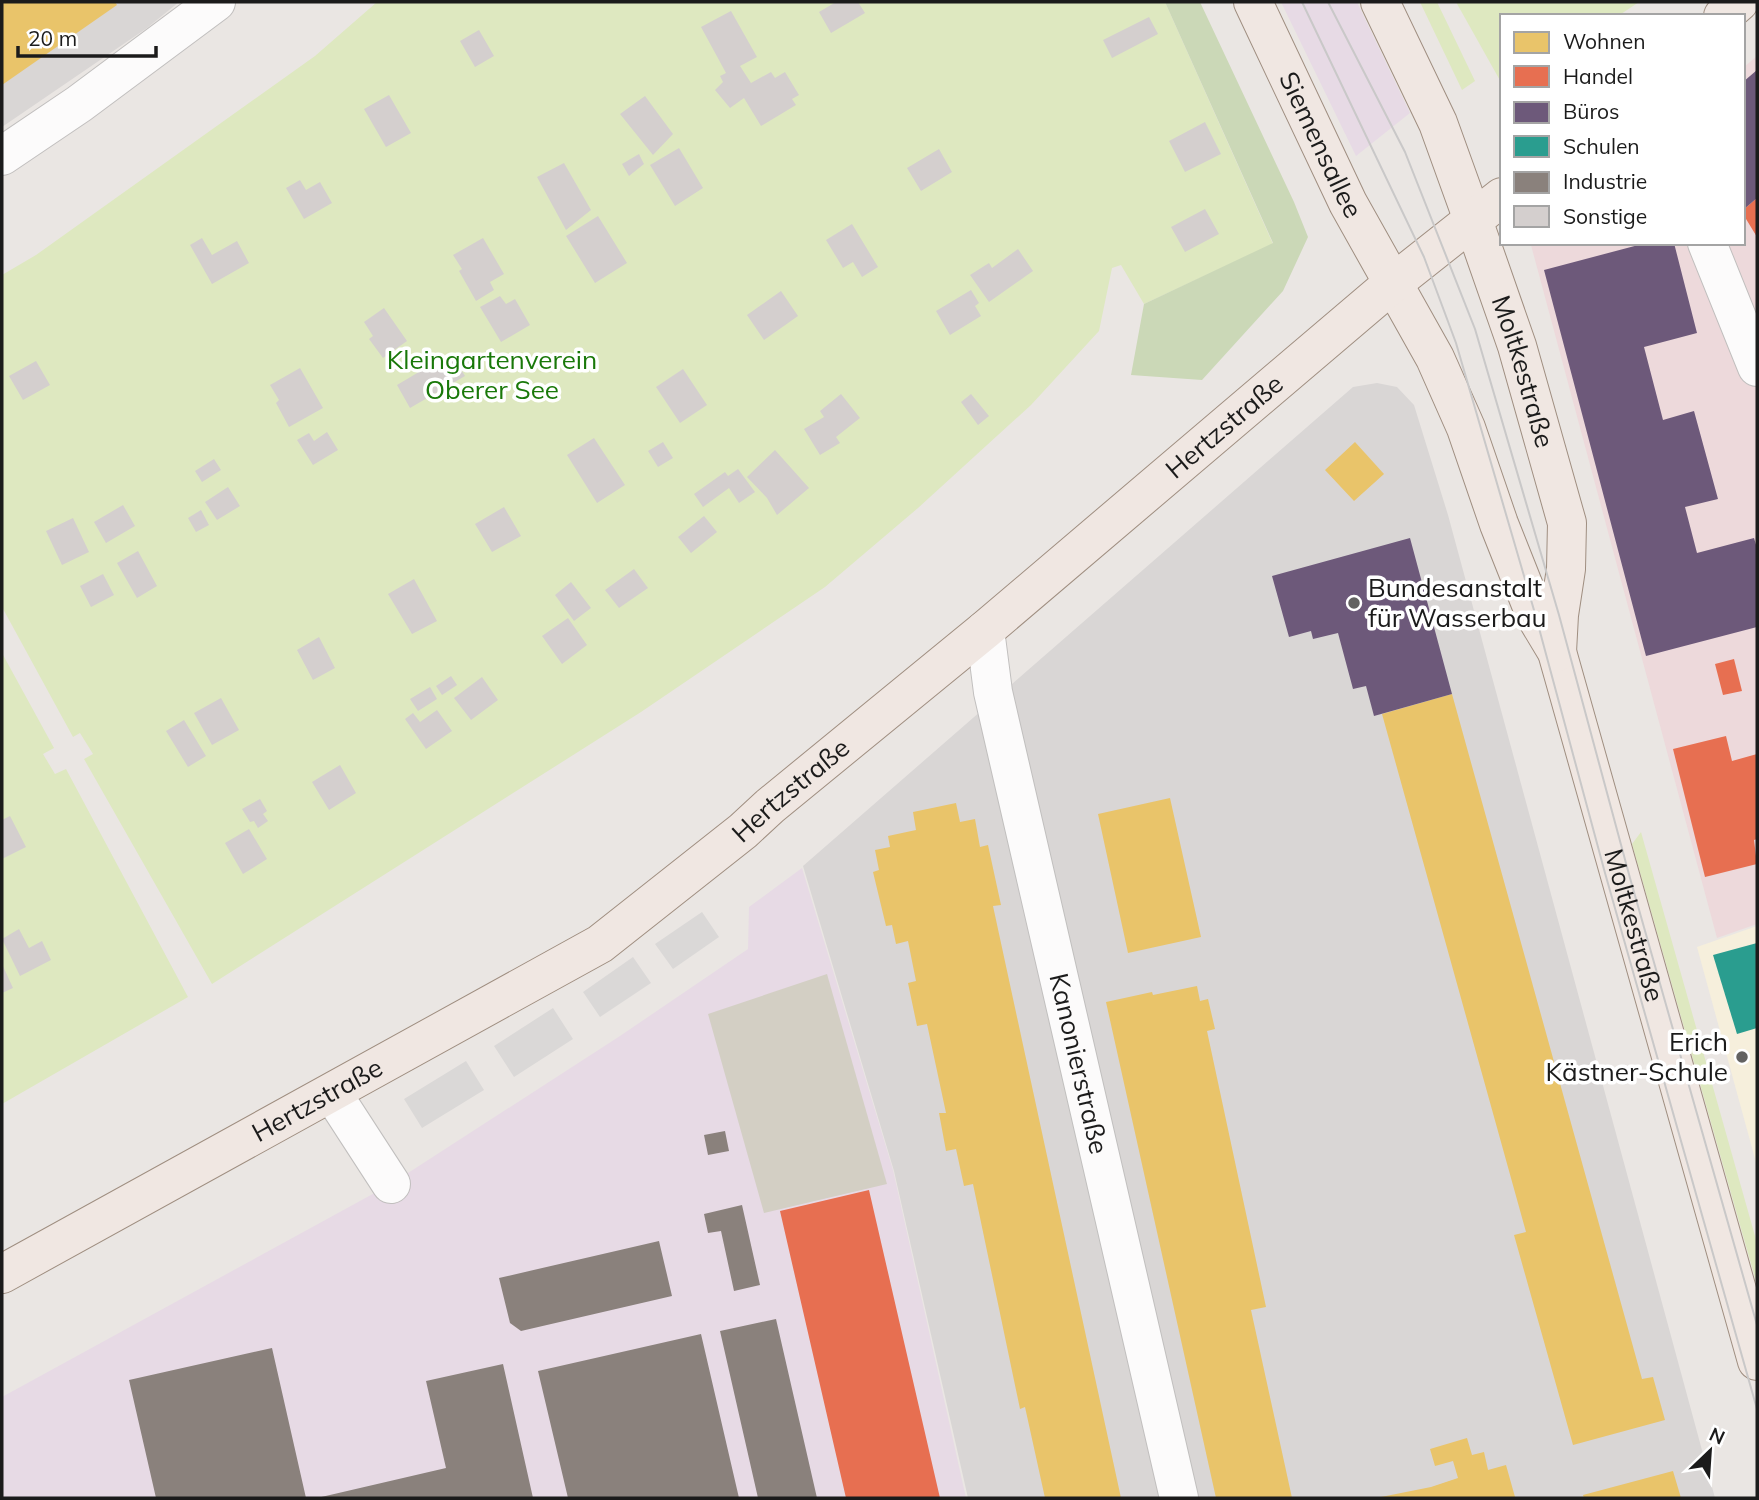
<svg xmlns="http://www.w3.org/2000/svg" width="1759" height="1500" font-family="Mulish,sans-serif">
	<style>
		.residential { fill: #d9d6d5 }
		.commercial { fill: #edd9db }
		.industrial { fill: #e7dae5 }
		.education { fill: #f6efdc }
		.construction { fill: #d3cfc4 }
		.grass { fill: #dee8c0 }
		.forest { fill: #cbd8b7 }
		.parking { fill: #dad8d7 }
		.homes { fill: #e9c46a }
		.shops { fill: #e76f51 }
		.offices { fill: #6d597a }
		.schools { fill: #2a9d8f }
		.industry { fill: #8a817c }
		.building { fill: #d4cfce }
		.lines { fill: none; stroke-linecap: round; stroke-linejoin: round }
		.minor-casing { stroke: #c1bfbe; stroke-width: 40 }
		.major-casing { stroke: #9f8e80; stroke-width: 40 }
		.minor { stroke: #fcfbfb; stroke-width: 38 }
		.major { stroke: #f0e7e2; stroke-width: 38 }
		.tram { stroke: #c9c8c8; stroke-width: 2 }
		.poi-dot { fill: #636261; stroke: #fff; stroke-width: 2.5 }
		.labels { text-anchor: middle; stroke-width: 7; stroke-linejoin: round; paint-order: stroke }
		.street-label { font-size: 26px; fill: #1b1b1b; stroke: #fff }
		.park-label { font-size: 26px; fill: #197809; stroke: #fff }
		.poi-label { font-size: 26px; fill: #1b1b1b; stroke: #fff; text-anchor: start }
	</style>
	<rect width="100%" height="100%" fill="#eae6e3"/>
	<path class="residential" d="M 2,2 L 179,2 L 147,28 L 2,127 Z
		M 1377,383 L 1397,387 L 1414,405 L 1448,515 L 1715,1498 L 968,1498 L 894,1171 L 803,866 L 1353,387 Z"/>
	<path class="commercial" d="M 1757,56 L 1757,924 L 1717,938 L 1531,245 L 1743,243 L 1743,68 Z"/>
	<path class="industrial" d="M 1281,2 L 1357,2 L 1410,113 L 1356,156 Z
		M 802,868 L 893,1170 L 966,1498 L 2,1498 L 2,1397 L 391,1184 L 620,1036 L 748,949 L 749,907 Z"/>
	<path class="education" d="M 1757,926 L 1757,1166 L 1697,947 Z"/>
	<path class="construction" d="M 827,974 L 887,1184 L 764,1213 L 708,1014 Z"/>
	<path class="grass" d="M 377,2 L 1165,2 L 1273,244 L 1144,304 L 1121,265 L 1112,268 L 1099,331 L 1031,405 L 918,508 L 825,587 L 641,712 L 212,984 L 84,759 L 93,754 L 80,733 L 73,737 L 2,607 L 2,275 L 36,255 L 315,56 Z
		M 1420,2 L 1437,2 L 1475,81 L 1462,90 Z
		M 1456,2 L 1639,2 L 1618,16 L 1502,16 L 1502,84 Z
		M 2,653 L 54,748 L 43,754 L 55,774 L 66,769 L 188,997 L 2,1104 Z
		M 1641,832 L 1757,1243 L 1757,1285 L 1632,844 Z"/>
	<path class="forest" d="M 1165,2 L 1200,2 L 1294,202 L 1308,237 L 1283,291 L 1202,380 L 1131,375 L 1144,304 L 1273,243 Z"/>
	<path class="parking" d="M 702,912 L 719,937 L 673,969 L 655,944 Z
		M 633,957 L 651,983 L 600,1017 L 583,992 Z
		M 553,1008 L 573,1039 L 514,1077 L 494,1046 Z
		M 466,1061 L 484,1090 L 422,1128 L 404,1099 Z"/>
	<path class="homes" d="M 2,2 L 115,2 L 117,5 L 2,85 Z
		M 1355,442 L 1384,474 L 1354,501 L 1325,470 Z
		M 1452,694 L 1642,1379 L 1653,1377 L 1665,1420 L 1573,1445 L 1514,1235 L 1526,1232 L 1382,714 Z
		M 1170,798 L 1201,937 L 1128,953 L 1098,814 Z
		M 956,803 L 960,822 L 975,819 L 980,847 L 988,845 L 1001,905 L 993,906 L 1121,1498 L 1045,1498 L 1025,1407 L 1020,1409 L 973,1184 L 964,1186 L 956,1149 L 946,1151 L 939,1113 L 946,1113 L 927,1024 L 917,1026 L 908,983 L 916,981 L 908,941 L 896,944 L 892,925 L 886,926 L 873,872 L 879,870 L 875,850 L 890,847 L 888,836 L 916,830 L 913,812 Z
		M 1197,986 L 1200,1001 L 1208,999 L 1215,1029 L 1207,1031 L 1266,1307 L 1251,1310 L 1292,1498 L 1216,1498 L 1106,1002 L 1152,992 L 1153,995 Z
		M 1467,1438 L 1472,1455 L 1484,1452 L 1488,1470 L 1506,1465 L 1515,1497 L 1376,1498 L 1431,1487 L 1458,1478 L 1453,1461 L 1435,1466 L 1430,1449 Z
		M 1673,1471 L 1681,1498 L 1584,1498 L 1583,1495 Z"/>
	<path class="shops" d="M 1757,198 L 1757,237 L 1743,214 L 1743,210 Z
		M 1734,659 L 1742,691 L 1723,695 L 1715,664 Z
		M 1726,736 L 1732,761 L 1757,754 L 1757,839 L 1754,840 L 1757,864 L 1705,877 L 1673,749 Z
		M 869,1190 L 940,1498 L 846,1498 L 780,1211 Z"/>
	<path class="offices" d="M 1757,70 L 1757,198 L 1743,210 L 1743,82 Z
		M 1646,243 L 1674,243 L 1697,333 L 1644,347 L 1663,420 L 1694,411 L 1718,499 L 1685,507 L 1697,553 L 1754,538 L 1757,548 L 1757,627 L 1646,656 L 1544,270 Z
		M 1410,538 L 1452,694 L 1374,716 L 1366,686 L 1353,689 L 1338,633 L 1313,639 L 1311,631 L 1289,637 L 1272,576 Z"/>
	<path class="schools" d="M 1757,943 L 1757,1028 L 1737,1034 L 1713,955 Z"/>
	<path class="industry" d="M 725,1131 L 729,1151 L 708,1155 L 704,1135 Z
		M 742,1205 L 760,1285 L 734,1291 L 721,1231 L 708,1233 L 704,1214 Z
		M 659,1241 L 672,1296 L 521,1331 L 510,1323 L 499,1278 Z
		M 776,1319 L 817,1498 L 758,1498 L 720,1331 Z
		M 701,1334 L 739,1498 L 568,1498 L 538,1371 Z
		M 272,1348 L 306,1498 L 156,1498 L 129,1380 Z
		M 503,1364 L 533,1498 L 317,1498 L 446,1468 L 426,1381 Z"/>
	<path class="building" d="M 836,2 L 858,2 L 865,13 L 831,33 L 819,12 Z
		M 731,11 L 757,57 L 740,66 L 751,83 L 771,72 L 775,78 L 785,72 L 799,95 L 792,99 L 796,105 L 761,126 L 744,98 L 730,108 L 715,90 L 723,82 L 720,76 L 726,73 L 701,27 Z
		M 1149,17 L 1158,34 L 1112,58 L 1103,40 Z
		M 479,30 L 494,56 L 475,67 L 460,41 Z
		M 389,95 L 411,133 L 386,147 L 364,109 Z
		M 645,96 L 673,134 L 653,155 L 620,114 Z
		M 1205,122 L 1221,154 L 1185,172 L 1169,141 Z
		M 679,148 L 703,188 L 675,206 L 650,165 Z
		M 939,149 L 952,172 L 921,191 L 907,168 Z
		M 639,154 L 644,164 L 629,176 L 622,164 Z
		M 564,163 L 591,210 L 566,230 L 537,177 Z
		M 300,180 L 306,190 L 320,182 L 332,203 L 304,219 L 286,188 Z
		M 1205,209 L 1219,234 L 1185,252 L 1171,227 Z
		M 598,216 L 627,263 L 595,283 L 566,236 Z
		M 852,224 L 878,267 L 862,277 L 853,262 L 843,268 L 826,240 Z
		M 202,238 L 212,255 L 237,241 L 249,263 L 212,284 L 190,245 Z
		M 483,238 L 504,274 L 490,282 L 494,290 L 476,301 L 459,271 L 462,269 L 453,255 Z
		M 1018,249 L 1033,271 L 989,302 L 970,275 L 989,263 L 992,268 Z
		M 971,290 L 979,303 L 975,306 L 981,316 L 950,335 L 936,311 Z
		M 781,291 L 798,316 L 764,340 L 747,315 Z
		M 500,296 L 506,304 L 515,299 L 530,325 L 501,342 L 480,307 Z
		M 384,308 L 407,341 L 383,358 L 369,339 L 373,336 L 364,322 Z
		M 451,353 L 465,376 L 410,408 L 397,385 Z
		M 36,361 L 50,385 L 23,400 L 9,376 Z
		M 300,368 L 323,408 L 289,427 L 276,403 L 279,400 L 270,385 Z
		M 683,369 L 707,405 L 680,423 L 656,387 Z
		M 841,394 L 860,418 L 836,437 L 840,443 L 820,455 L 804,429 L 824,417 L 820,411 Z
		M 971,394 L 989,416 L 978,425 L 961,402 Z
		M 327,432 L 338,450 L 313,465 L 297,440 L 309,433 L 314,441 Z
		M 594,438 L 625,485 L 597,503 L 567,455 Z
		M 663,442 L 673,458 L 658,467 L 648,451 Z
		M 775,450 L 809,488 L 777,515 L 767,498 L 747,477 Z
		M 214,459 L 221,470 L 202,482 L 195,471 Z
		M 738,469 L 755,492 L 739,503 L 729,488 L 703,507 L 694,494 L 725,472 L 728,476 Z
		M 228,487 L 240,506 L 217,520 L 205,502 Z
		M 123,505 L 135,526 L 106,543 L 94,522 Z
		M 504,507 L 521,536 L 492,552 L 475,524 Z
		M 201,510 L 209,525 L 196,532 L 188,518 Z
		M 704,516 L 717,532 L 691,553 L 678,537 Z
		M 73,518 L 89,552 L 62,565 L 46,531 Z
		M 138,551 L 157,586 L 137,598 L 117,563 Z
		M 634,569 L 648,588 L 619,608 L 605,590 Z
		M 103,574 L 114,595 L 91,607 L 80,586 Z
		M 414,579 L 437,621 L 412,634 L 388,594 Z
		M 571,582 L 591,608 L 574,621 L 555,595 Z
		M 568,618 L 587,645 L 562,664 L 542,636 Z
		M 319,637 L 335,668 L 313,680 L 297,650 Z
		M 451,676 L 457,685 L 442,695 L 436,686 Z
		M 482,677 L 498,700 L 471,720 L 454,698 Z
		M 430,687 L 437,699 L 418,711 L 410,699 Z
		M 221,698 L 239,730 L 212,745 L 194,713 Z
		M 437,710 L 452,731 L 426,749 L 405,719 L 413,713 L 420,722 Z
		M 184,720 L 206,756 L 188,767 L 166,731 Z
		M 340,765 L 356,793 L 329,810 L 312,782 Z
		M 260,799 L 267,811 L 263,814 L 268,821 L 258,828 L 254,821 L 250,822 L 242,809 Z
		M 10,816 L 26,847 L 2,859 L 2,820 Z
		M 249,829 L 267,859 L 243,874 L 225,843 Z
		M 19,929 L 29,948 L 42,941 L 51,960 L 20,976 L 2,939 Z
		M 2,964 L 13,988 L 2,993 Z"/>
	<g class="lines">
		<g class="minor-casing">
			<g id="minor">
				<path d="M 2,156 L 79,104 L 216,2"/>
				<path d="M 1707,243 L 1757,367"/>
				<path id="s1" d="M 985,630 L 993,692 L 1179,1498"/>
				<path d="M 332,1093 L 391,1184"/>
			</g>
		</g>
		<g class="major-casing">
			<g id="major">
				<path id="s2" d="M 1253,2 L 1348,203 L 1435,358 L 1466,428 L 1499,524 L 1536,617 L 1557,652 L 1757,1361"/>
				<path id="s3" d="M 1380,2 L 1438,123 L 1473,220 L 1517,346 L 1567,523 L 1566,569 L 1559,615 L 1557,652"/>
				<path d="M 1723,16 L 1739,2"/>
				<path id="s4" d="M 2,1274 L 600,944 L 743,831 L 770,806 L 985,630 L 1392,284 L 1502,197"/>
			</g>
		</g>
		<use href="#minor" class="minor"/>
		<use href="#major" class="major"/>
		<path class="tram" d="M 1302,2 L 1424,257 L 1456,343 L 1536,617 L 1605,873 L 1757,1409
			M 1328,2 L 1405,152 L 1475,329 L 1559,615 L 1630,878 L 1757,1325"/>
	</g>
	<g class="poi-dot">
		<circle cx="1354" cy="603" r="7"/>
		<circle cx="1742" cy="1057" r="7"/>
	</g>
	<g class="labels">
		<g class="street-label">
			<text dy="9" stroke="none"><textPath href="#s2" startOffset="158">Siemensallee</textPath></text>
			<text dy="9" stroke="none"><textPath href="#s3" startOffset="397">Moltkestraße</textPath></text>
			<text dy="9" stroke="none"><textPath href="#s4" startOffset="1494">Hertzstraße</textPath></text>
			<text dy="9" stroke="none"><textPath href="#s4" startOffset="928">Hertzstraße</textPath></text>
			<text dy="9" stroke="none"><textPath href="#s2" startOffset="1003">Moltkestraße</textPath></text>
			<text dy="9" stroke="none"><textPath href="#s1" startOffset="444">Kanonierstraße</textPath></text>
			<text dy="9" stroke="none"><textPath href="#s4" startOffset="360">Hertzstraße</textPath></text>
		</g>
		<g class="park-label">
			<text x="492" y="369">Kleingartenverein<tspan x="492" dy="30">Oberer See</tspan></text>
		</g>
		<g class="poi-label">
			<text x="1368" y="597">Bundesanstalt<tspan x="1368" dy="30">für Wasserbau</tspan></text>
			<text x="1728" y="1051" text-anchor="end">Erich<tspan x="1728" dy="30">Kästner-Schule</tspan></text>
		</g>
	</g>
	<rect width="1759" height="1500" fill="none" stroke="#1b1b1b" stroke-width="7"/>
	<rect x="1500" y="14" width="245" height="231" fill="#ffffff" stroke="#a4a4a4" stroke-width="2"/>
	<rect x="1514" y="32" width="35" height="21" fill="#e9c46a" stroke="#a4a4a4" stroke-width="2"/>
	<text x="1563" y="49" font-size="21" fill="#1b1b1b">Wohnen</text>
	<rect x="1514" y="66" width="35" height="21" fill="#e76f51" stroke="#a4a4a4" stroke-width="2"/>
	<text x="1563" y="84" font-size="21" fill="#1b1b1b">Handel</text>
	<rect x="1514" y="102" width="35" height="21" fill="#6d597a" stroke="#a4a4a4" stroke-width="2"/>
	<text x="1563" y="119" font-size="21" fill="#1b1b1b">Büros</text>
	<rect x="1514" y="136" width="35" height="21" fill="#2a9d8f" stroke="#a4a4a4" stroke-width="2"/>
	<text x="1563" y="154" font-size="21" fill="#1b1b1b">Schulen</text>
	<rect x="1514" y="172" width="35" height="21" fill="#8a817c" stroke="#a4a4a4" stroke-width="2"/>
	<text x="1563" y="189" font-size="21" fill="#1b1b1b">Industrie</text>
	<rect x="1514" y="206" width="35" height="21" fill="#d4cfce" stroke="#a4a4a4" stroke-width="2"/>
	<text x="1563" y="224" font-size="21" fill="#1b1b1b">Sonstige</text>
	<g transform="translate(1710 1451) rotate(25)" stroke="#ffffff" stroke-width="5" paint-order="stroke">
	<path d="M0-5L12 26L0 18L-12 26Z" fill="#1b1b1b"/>
	<text y="-10" font-size="19" font-weight="bold" text-anchor="middle" fill="#1b1b1b">N</text>
	</g>
	<path d="M18 46v10h138v-10" fill="none" stroke="#1b1b1b" stroke-width="3.5"/>
	<text x="28" y="46" font-size="21" fill="#1b1b1b" stroke="#ffffff" stroke-width="5" paint-order="stroke">20 m</text>
</svg>
